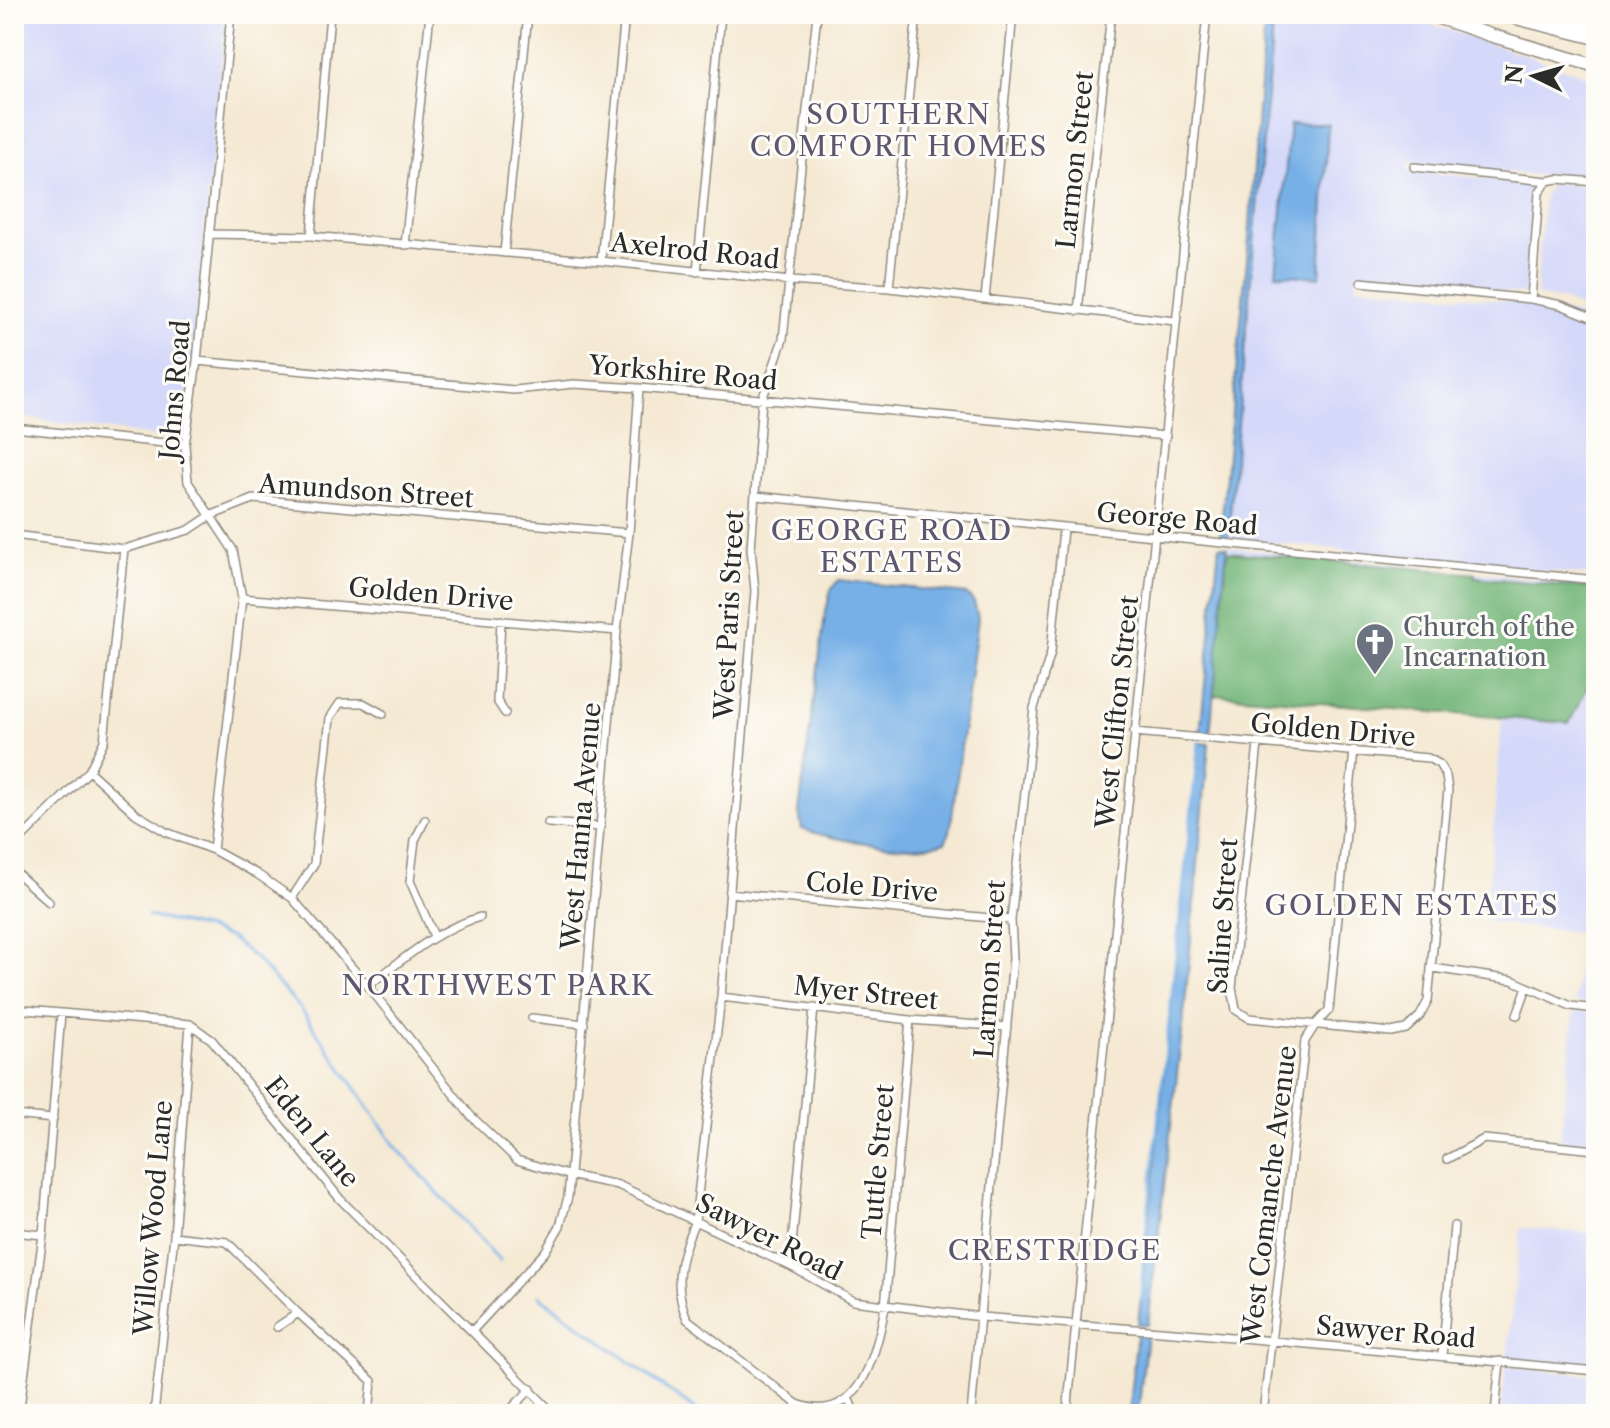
<svg xmlns="http://www.w3.org/2000/svg" width="1610" height="1428" font-family="'Libre Caslon Text',serif">
	<style>
		.built { fill: #d4d8f9 }
		.forest { fill: #72b578; stroke: #4e7052; stroke-width: 2 }
		.water { fill: #77b0e7; stroke: #516e89; stroke-width: 2 }
		.lines { fill: none; stroke-linecap: round; stroke-linejoin: round }
		.stream { stroke: #77b0e7; stroke-width: 3 }
		.minor-casing { stroke: #908a7f; stroke-width: 10 }
		.motorway-casing { stroke: #908a7f; stroke-width: 15 }
		.minor { stroke: #fff; stroke-width: 7 }
		.motorway { stroke: #fff; stroke-width: 12 }
		.labels { text-anchor: middle; stroke-width: 6; stroke-linejoin: round; paint-order: stroke }
		.street-label { font-size: 26px; fill: #2b2b2b; stroke: #fdfcf7 }
		.worship-label { font-size: 26px; fill: #5b616d; stroke: #fdfcf7; text-anchor: start }
		.neighbourhood-label { font-size: 28px; letter-spacing: 2px; fill: #5d566f; stroke: #fdfcf7 }
	</style>
	<rect width="100%" height="100%" fill="#fdfcf7"/>
	<filter id="ink" filterUnits="userSpaceOnUse"><feTurbulence type="fractalNoise" baseFrequency=".0125" numOctaves="2"/><feDisplacementMap in="SourceGraphic" scale="16" xChannelSelector="R" yChannelSelector="G"/><feConvolveMatrix kernelMatrix="1 2 1 2 8 2 1 2 1" color-interpolation-filters="sRGB"/></filter>
	<filter id="wash" filterUnits="userSpaceOnUse"><feTurbulence type="fractalNoise" baseFrequency=".006" numOctaves="4" result="noise"/><feDisplacementMap in="SourceGraphic" scale="32" xChannelSelector="R" yChannelSelector="G"/><feGaussianBlur stdDeviation="1.8" result="paint"/><feColorMatrix in="noise" values="0 0 0 0 0 0 0 0 0 0 0 0 0 0 0 0 0 1.4 0 .05"/><feComposite in="paint" operator="in"/></filter>
	<g filter="url(#wash)">
		<rect width="100%" height="100%" fill="#f5e9d3"/>
		<path class="built" d="M 14,14 L 226,14 L 192,360 L 181,440 L 14,416 Z
			M 1274,14 L 1400,14 L 1596,79 L 1596,178 L 1558,174 L 1547,176 L 1409,162 L 1409,171 L 1539,184 L 1534,193 L 1526,294 L 1357,278 L 1356,286 L 1530,303 L 1580,316 L 1596,324 L 1596,576 L 1228,538 Z
			M 1558,183 L 1596,187 L 1596,314 L 1562,300 L 1536,295 L 1544,195 L 1550,185 Z
			M 1227,547 L 1596,585 L 1596,614 L 1590,588 L 1474,577 L 1474,574 L 1227,552 Z
			M 1596,671 L 1596,1005 L 1575,1002 L 1582,933 L 1486,922 L 1502,717 L 1569,723 Z
			M 1574,1011 L 1596,1013 L 1596,1146 L 1560,1142 Z
			M 1596,1173 L 1596,1367 L 1507,1358 L 1521,1228 L 1589,1233 Z
			M 1506,1366 L 1596,1376 L 1596,1414 L 1501,1414 Z"/>
		<path class="forest" d="M 1227,552 L 1475,574 L 1475,577 L 1590,588 L 1596,614 L 1596,671 L 1569,723 L 1219,695 L 1213,697 Z"/>
		<path class="water" d="M 1265,14 L 1274,14 L 1228,538 L 1220,537 L 1249,239 Z
			M 1290,124 L 1328,124 L 1320,277 L 1276,274 Z
			M 1219,546 L 1227,547 L 1210,735 L 1200,734 Z
			M 838,580 L 966,594 L 974,602 L 978,618 L 950,832 L 945,842 C 913,854 835,840 802,829 L 799,812 L 825,615 L 831,590 Z
			M 1199,743 L 1209,744 L 1185,1005 L 1148,1325 L 1138,1324 Z
			M 1137,1333 L 1147,1334 L 1138,1414 L 1128,1414 Z"/>
		<g class="lines">
			<path class="stream" d="M 148,916 L 207,929 L 229,937 L 255,958 L 301,1009 L 396,1147 L 500,1261
				M 539,1296 L 701,1414
				M 1141,1299 L 1143,1261 L 1199,742"/>
		</g>
	</g>
	<g filter="url(#ink)">
		<g class="lines">
			<g class="minor-casing">
				<path id="minor" d="M 817,14 L 783,339 L 762,400 L 751,548 L 755,591 L 721,997 L 695,1221 C 680,1256 672,1283 687,1319 L 797,1404 C 860,1428 877,1351 885,1307 L 910,1020
					M 1414,167 L 1547,181
					M 209,234 L 311,236 L 601,261 L 790,281 L 889,288 L 1175,321
					M 311,236 L 330,14
					M 405,245 L 430,14
					M 504,253 L 528,14
					M 601,261 L 625,14
					M 697,272 L 721,14
					M 1361,282 L 1531,299 L 1561,305 L 1596,319
					M 889,288 L 917,14
					M 985,299 L 1013,14
					M 1531,299 L 1539,193 L 1547,181 L 1558,179 L 1596,182
					M 1078,311 L 1111,14
					M 197,361 L 514,390 L 574,384 L 639,388 L 1166,436
					M 14,428 L 185,445
					M 756,496 C 1036,526 1316,551 1596,580
					M 14,535 L 124,549 L 189,530 L 210,516 L 253,499 L 629,533
					M 242,598 L 617,631
					M 501,620 L 497,701 L 505,713
					M 1134,732 L 1428,758 L 1439,764 L 1446,776 L 1448,790 L 1428,1001 L 1420,1016 L 1406,1029 L 1391,1032 L 1249,1018 L 1236,1010 L 1232,988 L 1258,744
					M 89,771 L 136,814 L 166,832 L 213,850 L 257,874 L 292,898 L 368,986 L 470,1115 L 517,1160 L 568,1175 L 618,1185 L 790,1266 L 853,1301 L 981,1317 L 1199,1334 L 1596,1371
					M 425,820 L 415,840 L 410,881 L 434,936
					M 548,823 L 601,827
					M 14,846 L 89,771 L 104,741 L 124,549
					M 213,850 L 242,598 L 233,550 L 188,482 L 185,445 L 197,361 L 231,14
					M 14,871 L 49,902
					M 729,893 L 1011,920
					M 292,898 L 314,864 L 330,718 L 340,703 L 363,703 L 383,714
					M 1433,968 L 1512,980 L 1571,1006 L 1596,1009
					M 368,986 C 404,959 435,930 480,917
					M 721,997 L 910,1020 L 1007,1027
					M 14,1009 L 190,1024 L 212,1040 L 340,1199 L 554,1414
					M 1517,1015 L 1527,987
					M 532,1018 L 584,1024
					M 14,1115 L 53,1119
					M 1447,1159 L 1484,1139 L 1596,1150
					M 14,1232 L 43,1235
					M 174,1236 L 227,1242 L 298,1313 L 372,1381 L 369,1414
					M 790,1266 L 814,1008
					M 277,1327 L 298,1313
					M 473,1330 L 545,1252 L 560,1226 L 568,1197 L 617,631 L 629,533 L 639,388
					M 1442,1356 L 1454,1226
					M 14,1363 L 26,1364
					M 850,1402 L 855,1414
					M 19,1414 L 43,1235 L 61,1014
					M 154,1414 L 174,1236 L 190,1024
					M 506,1414 L 531,1389
					M 971,1414 L 1013,958 L 1011,920 L 1034,708 L 1051,652 L 1063,529
					M 1067,1414 L 1207,14
					M 1263,1414 L 1305,1041 L 1316,1024 L 1329,1010 L 1354,750
					M 1495,1414 L 1500,1361"/>
			</g>
			<g class="motorway-casing">
				<path id="motorway" d="M 1427,14 L 1493,36 L 1596,66
					M 1500,14 L 1596,38
					M 1546,14 L 1596,26"/>
			</g>
			<use href="#minor" class="minor"/>
			<use href="#motorway" class="motorway"/>
		</g>
	</g>
	<defs>
		<g id="church-pin" transform="scale(2)"><path d="M0 17L-7.5 6A9.5 9.5 0 1 1 7.5 6Z" fill="#6b7280" stroke="#fdfcf7"/><path d="M-1.2-6h2.4v3.5h3.3v2.4h-3.3V6h-2.4V-.1h-3.3v-2.4h3.3Z" fill="#fff"/></g>
	</defs>
	<g fill-rule="evenodd">
		<use href="#church-pin" x="1375" y="642"/>
	</g>
	<g class="labels">
		<g class="street-label">
			<text transform="translate(1075 160) rotate(-84)" y="9">Larmon Street</text>
			<text transform="translate(695 251) rotate(6)" y="9">Axelrod Road</text>
			<text transform="translate(683 373) rotate(5)" y="9">Yorkshire Road</text>
			<text transform="translate(175 390) rotate(-85)" y="9">Johns Road</text>
			<text transform="translate(366 491) rotate(4)" y="9">Amundson Street</text>
			<text transform="translate(1177 519) rotate(5)" y="9">George Road</text>
			<text transform="translate(431 594) rotate(5)" y="9">Golden Drive</text>
			<text transform="translate(729 615) rotate(-87)" y="9">West Paris Street</text>
			<text transform="translate(1117 712) rotate(-84)" y="9">West Clifton Street</text>
			<text transform="translate(1333 730) rotate(5)" y="9">Golden Drive</text>
			<text transform="translate(581 826) rotate(-85)" y="9">West Hanna Avenue</text>
			<text transform="translate(872 887) rotate(5)" y="9">Cole Drive</text>
			<text transform="translate(1223 916) rotate(-86)" y="9">Saline Street</text>
			<text transform="translate(990 969) rotate(-86)" y="9">Larmon Street</text>
			<text transform="translate(866 993) rotate(6)" y="9">Myer Street</text>
			<text transform="translate(312 1132) rotate(51)" y="9">Eden Lane</text>
			<text transform="translate(878 1162) rotate(-85)" y="9">Tuttle Street</text>
			<text transform="translate(1269 1195) rotate(-83)" y="9">West Comanche Avenue</text>
			<text transform="translate(153 1218) rotate(-85)" y="9">Willow Wood Lane</text>
			<text transform="translate(769 1237) rotate(27)" y="9">Sawyer Road</text>
			<text transform="translate(1396 1332) rotate(5)" y="9">Sawyer Road</text>
		</g>
		<g class="worship-label">
			<text x="1403" y="636">Church of the<tspan x="1403" dy="30">Incarnation</tspan></text>
		</g>
		<g class="neighbourhood-label">
			<text x="899" y="124">SOUTHERN<tspan x="899" dy="32">COMFORT HOMES</tspan></text>
			<text x="892" y="540">GEORGE ROAD<tspan x="892" dy="32">ESTATES</tspan></text>
			<text x="1412" y="915">GOLDEN ESTATES</text>
			<text x="498" y="995">NORTHWEST PARK</text>
			<text x="1055" y="1260">CRESTRIDGE</text>
		</g>
	</g>
	<rect width="1610" height="1428" fill="none" stroke="#fdfcf7" stroke-width="48"/>
	<g transform="translate(1534 76) rotate(275)" stroke="#fdfcf7" stroke-width="6" paint-order="stroke">
	<path d="M0-6L14 30L0 20L-14 30Z" fill="#2b2b2b"/>
	<text y="-12" font-size="22" font-weight="bold" text-anchor="middle" fill="#2b2b2b">N</text>
	</g>
</svg>
